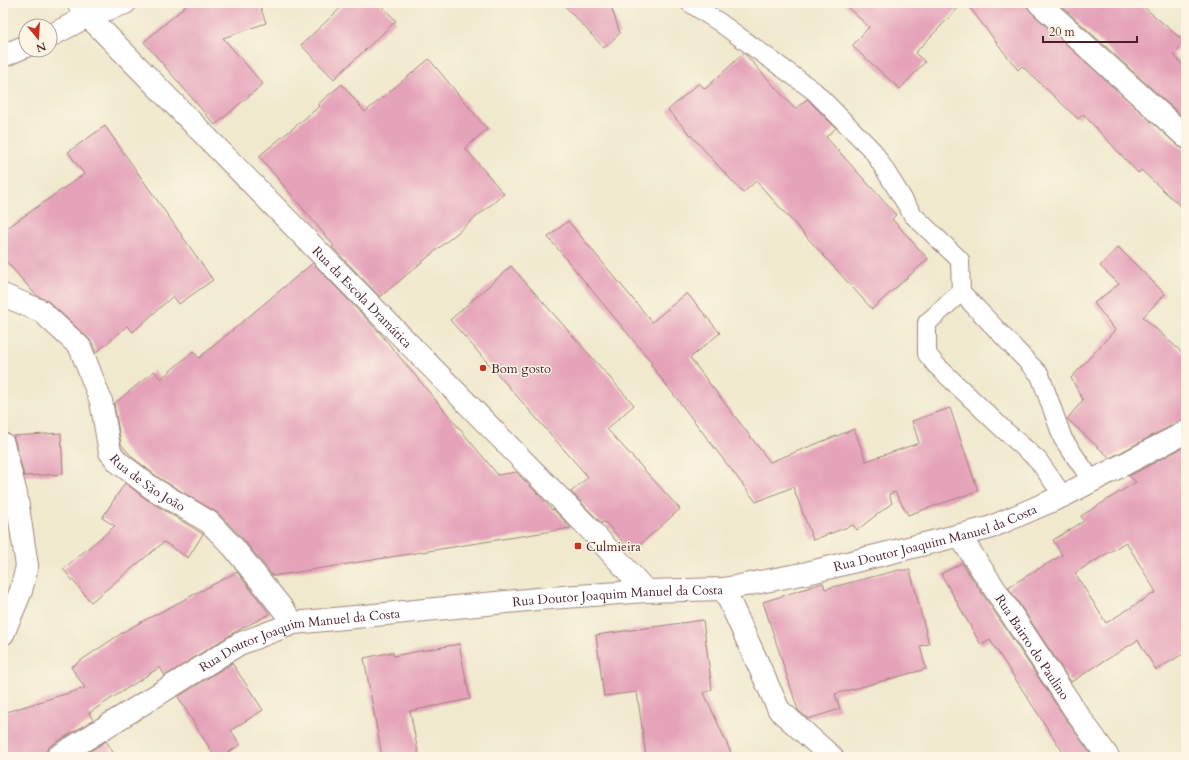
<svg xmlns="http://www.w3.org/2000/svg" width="1189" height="760" font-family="Cardo,serif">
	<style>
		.building { fill: #e5a3b9; fill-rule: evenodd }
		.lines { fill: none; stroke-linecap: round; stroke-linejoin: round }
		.service-casing { stroke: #9d847c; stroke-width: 20 }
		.minor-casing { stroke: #9d847c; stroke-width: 24 }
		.tertiary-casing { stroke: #9d847c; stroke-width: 24 }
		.service { stroke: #fff; stroke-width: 18 }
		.minor { stroke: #fff; stroke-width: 22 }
		.tertiary { stroke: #fff; stroke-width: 22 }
		.poi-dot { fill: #c8321e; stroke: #fcf5e5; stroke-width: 1.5 }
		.labels { text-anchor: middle; stroke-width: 3; stroke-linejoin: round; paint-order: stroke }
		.street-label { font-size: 13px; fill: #4a1f2b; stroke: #fcf5e5 }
		.poi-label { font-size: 13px; fill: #4a1f2b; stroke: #fcf5e5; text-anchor: start }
	</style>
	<rect width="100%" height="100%" fill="#fcf5e5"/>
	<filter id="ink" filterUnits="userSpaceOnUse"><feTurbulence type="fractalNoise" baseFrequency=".025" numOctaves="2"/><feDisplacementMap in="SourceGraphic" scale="8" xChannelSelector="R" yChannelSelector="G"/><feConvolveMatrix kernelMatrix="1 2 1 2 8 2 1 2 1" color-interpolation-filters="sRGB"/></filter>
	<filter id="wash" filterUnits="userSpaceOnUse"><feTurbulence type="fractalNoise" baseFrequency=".012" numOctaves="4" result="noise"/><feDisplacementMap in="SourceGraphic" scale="16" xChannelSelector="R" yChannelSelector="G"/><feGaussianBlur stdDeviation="0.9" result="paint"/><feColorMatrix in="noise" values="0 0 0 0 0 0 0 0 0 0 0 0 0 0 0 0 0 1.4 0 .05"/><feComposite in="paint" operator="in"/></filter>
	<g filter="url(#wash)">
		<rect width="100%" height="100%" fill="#f0e9ce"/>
		<g id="blocks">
			<path class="building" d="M 189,3 L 259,3 L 266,23 L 223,38 L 263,84 L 215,125 L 144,42 Z
				M 346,3 L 379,3 L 396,21 L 334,79 L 301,45 Z
				M 562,3 L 610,3 L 620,33 L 604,48 Z
				M 843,3 L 963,3 L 915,53 L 925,62 L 900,89 L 852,46 L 869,27 Z
				M 966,3 L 1027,3 L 1027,7 L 1031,12 L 1178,146 L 1183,149 L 1186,149 L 1186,211 L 1141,170 L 1138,173 L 1083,114 L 1078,119 L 1022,66 L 1018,70 Z
				M 1058,3 L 1139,3 L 1185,42 L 1173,54 L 1186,68 L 1186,120 Z
				M 744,53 L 795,109 L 807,99 L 836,128 L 826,137 L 896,215 L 892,219 L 928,259 L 872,309 L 756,181 L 743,193 L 668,110 L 699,83 L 705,89 Z
				M 429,59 L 487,129 L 465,148 L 504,194 L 380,297 L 332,247 L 334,246 L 259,156 L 320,106 L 318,104 L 342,84 L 365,112 Z
				M 105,126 L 213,280 L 179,304 L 173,296 L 133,332 L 127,326 L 96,353 L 92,342 L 88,338 L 49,302 L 36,295 L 3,258 L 3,231 L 84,174 L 68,152 Z
				M 568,221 L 652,322 L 687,293 L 720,333 L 690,358 L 770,462 L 854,429 L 866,461 L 919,443 L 912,421 L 950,408 L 978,491 L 908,515 L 895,492 L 889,494 L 892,503 L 857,530 L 853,525 L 813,540 L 793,487 L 756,502 L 651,365 L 652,363 L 548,237 Z
				M 1118,247 L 1165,294 L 1143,317 L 1186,356 L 1186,420 L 1180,421 L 1110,458 L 1067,419 L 1083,400 L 1071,378 L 1115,330 L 1094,303 L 1119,284 L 1100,266 Z
				M 313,263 L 379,332 L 498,475 L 516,472 L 539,495 L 552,510 L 553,509 L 571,528 L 273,576 L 244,540 L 218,513 L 159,478 L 132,457 L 121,444 L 114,404 L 154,371 L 161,379 L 193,351 L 199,358 Z
				M 511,266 L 634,405 L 607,429 L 680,509 L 632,552 L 605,522 L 601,523 L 571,492 L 588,477 L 450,320 Z
				M 61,433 L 63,474 L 24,476 L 15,441 L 13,436 Z
				M 1186,446 L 1186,652 L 1156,670 L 1138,640 L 1071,682 L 1008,587 L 1062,555 L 1053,540 L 1084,521 L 1081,516 L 1136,482 L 1129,476 ZM 1126,542 L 1156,592 L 1106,623 L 1075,573 Z
				M 125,483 L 146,499 L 203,534 L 188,558 L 164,542 L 91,602 L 63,569 L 115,526 L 102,518 Z
				M 962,563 L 1068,722 L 1093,757 L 1066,757 L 990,640 L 981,645 L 941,574 Z
				M 899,570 L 910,570 L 929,644 L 920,646 L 926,669 L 835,694 L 840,709 L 808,719 L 798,710 L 763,602 L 823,583 L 825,589 Z
				M 237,572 L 270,614 L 233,633 L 165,676 L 160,667 L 89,713 L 93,720 L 50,746 L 46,751 L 45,757 L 3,757 L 3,713 L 85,688 L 71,667 L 128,629 Z
				M 703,620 L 712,689 L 704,693 L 733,757 L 646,757 L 637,692 L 604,696 L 596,635 Z
				M 459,644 L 470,699 L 410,711 L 419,757 L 382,757 L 364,658 L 393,652 L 393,656 Z
				M 232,663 L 263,710 L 231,730 L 240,745 L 221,757 L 215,757 L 178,697 Z
				M 106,741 L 116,757 L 81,757 Z"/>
		</g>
	</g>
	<g filter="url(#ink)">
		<use href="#blocks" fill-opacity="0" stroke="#9d847c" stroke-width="1"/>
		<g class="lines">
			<g class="service-casing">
				<path id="service" d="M 690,3 L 719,22 L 814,91 L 873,151 L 913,215 L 960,260 L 961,292 L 927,323 L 927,354 L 936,365 L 1004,430 L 1038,460 L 1063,496
					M 961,292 L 1040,375 L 1063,439 L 1092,481"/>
			</g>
			<g class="minor-casing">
				<g id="minor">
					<path d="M 1039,3 L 1186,137"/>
					<path d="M 50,36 L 88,16 L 125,3"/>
					<path d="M 3,56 L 26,46"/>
					<path id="s1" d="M 3,295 L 41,311 L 80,347 L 101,401 L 110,452 L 118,462 L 152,488 L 209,522 L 234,548 L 294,623"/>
					<path d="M 3,444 L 16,494 L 27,566 L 21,591 L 3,634"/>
					<path id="s2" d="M 959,535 L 1078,715 L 1108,757"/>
					<path d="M 724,589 L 779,710 L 832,757"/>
				</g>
			</g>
			<g class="tertiary-casing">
				<g id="tertiary">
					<path id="s3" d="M 78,3 L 88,16 L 586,525 L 646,591"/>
					<path id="s4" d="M 57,757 L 239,644 L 294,623 L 537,599 L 646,591 L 724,589 L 807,573 L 989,528 L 1063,496 L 1186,432"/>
				</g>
			</g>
			<use href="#service" class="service"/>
			<use href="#minor" class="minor"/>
			<use href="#tertiary" class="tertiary"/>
		</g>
	</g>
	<g class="poi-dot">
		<circle cx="483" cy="368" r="4"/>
		<rect x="574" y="542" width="8" height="8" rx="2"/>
	</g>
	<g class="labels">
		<g class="street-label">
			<text dy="5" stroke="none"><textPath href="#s3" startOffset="409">Rua da Escola Dramática</textPath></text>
			<text dy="5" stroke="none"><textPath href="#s1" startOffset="253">Rua de São João</textPath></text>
			<text dy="5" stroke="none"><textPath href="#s4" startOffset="922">Rua Doutor Joaquim Manuel da Costa</textPath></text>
			<text dy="5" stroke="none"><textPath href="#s4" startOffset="598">Rua Doutor Joaquim Manuel da Costa</textPath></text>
			<text dy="5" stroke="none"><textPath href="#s4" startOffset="274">Rua Doutor Joaquim Manuel da Costa</textPath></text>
			<text dy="5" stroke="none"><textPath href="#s2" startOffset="134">Rua Bairro do Paulino</textPath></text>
		</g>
		<g class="poi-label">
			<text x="491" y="373">Bom gosto</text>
			<text x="586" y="551">Culmieira</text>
		</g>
	</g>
	<rect width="1189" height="760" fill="none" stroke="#fcf5e5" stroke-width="16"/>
	<g transform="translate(38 38) rotate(162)"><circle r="19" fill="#fcf5e5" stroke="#b59f9b"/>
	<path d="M0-3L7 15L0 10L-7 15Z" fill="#c8321e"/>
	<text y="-6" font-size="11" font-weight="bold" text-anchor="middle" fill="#4a1f2b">N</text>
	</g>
	<path d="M1043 36v6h94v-6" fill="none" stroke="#4a1f2b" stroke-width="2"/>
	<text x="1049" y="36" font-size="12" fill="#4a1f2b" stroke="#fcf5e5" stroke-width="3" paint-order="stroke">20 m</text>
</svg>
